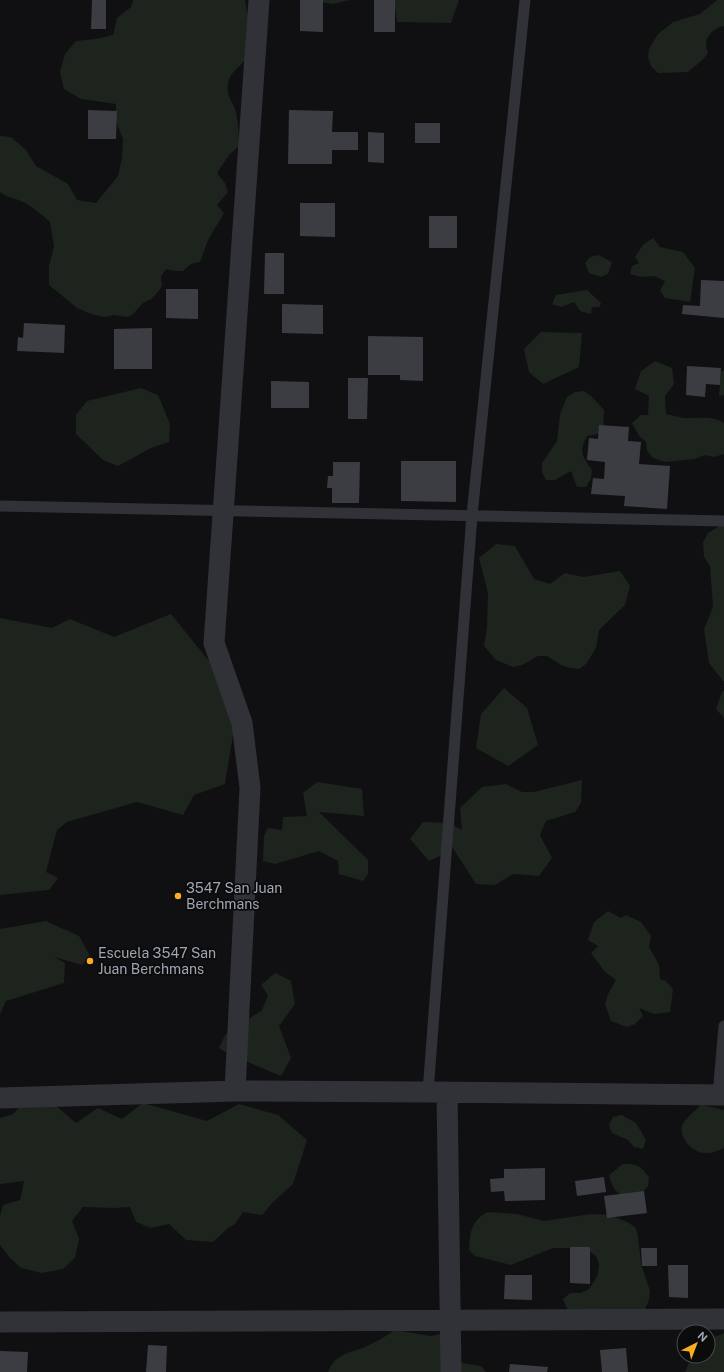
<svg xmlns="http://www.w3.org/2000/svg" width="724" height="1372" font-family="'Public Sans',sans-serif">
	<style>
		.green { fill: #1c241d }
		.building { fill: #3c3d42 }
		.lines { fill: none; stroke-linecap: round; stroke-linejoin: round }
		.service { stroke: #313237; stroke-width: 11 }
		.minor { stroke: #313237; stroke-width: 21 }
		.poi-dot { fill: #fbaf1e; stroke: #0b0b0c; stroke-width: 1.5 }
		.labels { text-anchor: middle; stroke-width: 3.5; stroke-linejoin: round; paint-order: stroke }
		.poi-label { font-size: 14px; fill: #a0a6b3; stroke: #0b0b0c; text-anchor: start }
	</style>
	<rect width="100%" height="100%" fill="#101012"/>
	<path class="green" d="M 133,0 L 245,0 C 247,14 255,46 247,58 C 241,66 230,72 228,83 C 226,97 232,99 236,112 C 238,123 239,134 239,146 L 229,155 L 217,173 L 225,183 L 228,192 L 217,205 L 224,213 L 208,240 L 200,262 L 191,264 L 183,271 L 175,271 L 166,269 L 161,276 L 162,286 L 157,293 L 151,299 L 143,303 L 133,314 L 128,317 L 114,315 L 105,317 L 91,314 L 77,308 L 49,285 L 49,266 L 54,246 L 50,222 C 41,214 32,206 21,201 C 14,198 6,197 0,192 L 0,136 L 11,137 L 26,150 L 36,166 L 68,184 L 77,200 L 96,203 L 118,176 L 122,158 L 123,139 L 116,122 L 116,104 L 81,99 L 64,89 L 60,72 L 65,54 L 76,41 L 96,39 L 113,35 L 117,18 L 131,7 Z
		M 307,0 L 350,0 L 333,4 Z
		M 394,0 L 459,0 L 451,23 L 397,22 Z
		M 717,0 L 724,0 L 724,26 C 716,27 707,34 706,43 C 706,46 707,50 708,53 C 702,62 696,65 688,72 L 658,73 L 651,66 L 648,57 L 649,49 L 658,34 L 673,22 L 700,14 Z
		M 653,238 L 660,247 L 683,252 L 695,268 L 690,302 L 665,298 L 660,291 L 665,281 L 654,276 L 642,277 L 630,274 L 632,266 L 639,263 L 635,257 L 643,245 Z
		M 598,255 L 612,262 L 608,274 L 601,277 L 589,273 L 585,263 L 590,257 Z
		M 587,290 L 601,303 L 599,307 L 592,307 L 591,314 L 580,311 L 574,302 L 561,307 L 552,304 L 556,295 Z
		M 541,332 L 582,333 L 579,367 L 543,384 L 529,372 L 524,349 Z
		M 655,361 L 672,368 L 674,384 L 665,396 L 666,414 C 673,415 682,419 689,418 C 699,418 715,416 724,423 L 724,454 L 714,457 L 705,455 L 695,459 L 665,462 L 653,458 L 647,451 L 646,442 L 639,436 L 632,423 L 641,415 L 648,415 L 649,396 L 635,389 L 641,371 Z
		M 724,370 L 724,395 L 719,396 L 721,372 Z
		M 141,388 L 158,395 L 170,424 L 169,442 L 151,448 L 118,466 L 103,460 L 76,434 L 76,415 L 87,401 Z
		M 584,391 L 591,396 L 604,410 L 603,428 L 597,434 L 587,436 C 578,452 583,457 592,470 L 591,479 L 586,487 L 577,487 L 571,471 L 555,480 L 546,480 L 542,472 L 542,463 L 557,441 L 560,414 L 567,397 L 575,392 Z
		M 723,524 L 724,524 L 724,681 L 723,681 L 709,663 L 704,629 L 713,607 L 710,566 L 704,557 L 703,543 L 708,533 Z
		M 496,544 L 515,546 L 534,579 L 550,584 L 565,573 L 583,577 L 620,571 L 630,586 L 625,605 L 599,630 L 596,648 L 586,664 L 579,669 L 570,668 L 561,665 L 547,656 L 538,656 L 522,665 L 513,667 L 496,660 L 484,646 L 487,628 L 488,593 L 479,558 Z
		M 171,614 L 239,698 L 225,784 L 194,795 L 183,815 L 137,802 L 67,822 L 57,830 L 46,872 L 58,878 L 49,890 L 0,895 L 0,618 L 52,628 L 70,619 L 114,637 Z
		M 504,688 L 527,708 L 538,745 L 508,766 L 476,748 L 481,714 Z
		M 724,691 L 724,718 L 716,709 L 722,692 Z
		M 582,780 L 581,803 L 575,812 L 546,821 L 540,835 L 552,858 L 539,876 L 513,874 L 495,885 L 476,884 L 452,847 L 451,851 L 429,861 L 410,839 L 423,822 L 450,823 L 462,830 L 460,808 L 482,787 L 506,784 L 522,792 L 534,792 Z
		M 317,782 L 362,789 L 364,816 L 319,812 L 368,860 L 368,874 L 363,881 L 339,874 L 338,861 L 319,851 L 275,864 L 263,861 L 264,836 L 268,828 L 282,830 L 283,817 L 307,816 L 303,793 Z
		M 608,911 L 621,918 L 626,915 L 641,922 L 651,936 L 649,947 L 659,965 L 660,979 L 666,981 L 673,989 L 670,1012 L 654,1014 L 639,1008 L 643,1016 L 635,1024 L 627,1027 L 611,1021 L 605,1004 L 608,994 L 616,980 L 605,972 L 591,953 L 598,946 L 588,940 L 594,922 Z
		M 46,921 L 79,936 L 90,956 L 82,965 L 54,957 L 65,963 L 64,983 L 6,1001 L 0,1014 L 0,929 Z
		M 275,973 L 291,981 L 295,1004 L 279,1026 L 291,1058 L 281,1076 L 231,1055 L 219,1048 L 225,1035 L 262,1010 L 268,995 L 261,985 Z
		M 23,1103 L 55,1105 L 76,1123 L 98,1108 L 122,1119 L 143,1103 L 207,1121 L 239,1104 L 278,1115 L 307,1140 L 293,1184 L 273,1202 L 262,1215 L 243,1212 L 235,1224 L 228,1228 L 213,1242 L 186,1240 L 169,1224 L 151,1228 L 136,1222 L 130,1207 L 115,1208 L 83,1207 L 72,1221 L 79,1239 L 75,1258 L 63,1269 L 42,1273 L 21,1268 L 10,1258 L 0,1245 L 0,1216 L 3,1205 L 20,1200 L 24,1181 L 0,1184 L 0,1118 L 13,1114 Z
		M 701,1105 L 724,1110 L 724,1148 C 719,1150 714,1153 709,1153 C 695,1155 679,1140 682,1126 C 685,1118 695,1111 701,1105 Z
		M 622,1115 L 636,1123 L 646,1140 L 643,1149 L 634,1147 L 628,1140 L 612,1133 L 609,1125 L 613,1117 Z
		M 623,1164 C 637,1164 640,1165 649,1177 L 648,1186 L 642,1193 C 637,1194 630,1197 625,1196 C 615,1194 611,1184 609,1175 Z
		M 488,1212 L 517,1214 L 544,1221 L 591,1214 L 610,1215 L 627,1222 L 635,1227 L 638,1236 L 641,1264 L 650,1291 L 649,1300 L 642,1316 L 572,1313 L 566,1307 L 563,1299 L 570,1293 L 580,1293 L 588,1290 L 594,1282 L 598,1274 L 599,1264 L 596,1256 L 589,1251 L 571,1248 L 553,1248 L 511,1265 L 475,1256 L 469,1250 C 470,1233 471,1220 488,1212 Z
		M 395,1330 L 431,1336 L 449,1332 L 454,1359 L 463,1363 L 481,1366 L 486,1372 L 328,1372 C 336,1353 348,1354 365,1347 C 376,1342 386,1336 395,1330 Z
		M 724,1333 L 724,1372 L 685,1372 L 692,1356 L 708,1356 L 708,1340 Z"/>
	<path class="building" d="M 92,0 L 106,0 L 106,29 L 91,29 Z
		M 300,0 L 323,0 L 323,32 L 300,31 Z
		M 374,0 L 395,0 L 395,32 L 374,32 Z
		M 88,110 L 117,111 L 116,139 L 88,139 Z
		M 289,110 L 333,111 L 332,132 L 358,132 L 358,150 L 332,150 L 332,164 L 288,164 Z
		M 415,123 L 440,123 L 440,143 L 415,143 Z
		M 368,132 L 384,133 L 384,163 L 368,162 Z
		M 300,203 L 335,203 L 335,237 L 300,236 Z
		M 429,216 L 457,216 L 457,248 L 429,248 Z
		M 265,253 L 284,253 L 284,294 L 264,294 Z
		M 701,280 L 724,281 L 724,318 L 682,314 L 683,305 L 700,306 Z
		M 166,289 L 198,289 L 198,319 L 166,318 Z
		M 282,304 L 323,305 L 323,334 L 282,333 Z
		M 24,323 L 65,325 L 64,353 L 17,351 L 18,337 L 23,338 Z
		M 152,328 L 152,369 L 114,369 L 114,329 Z
		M 368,336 L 423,337 L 423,381 L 400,380 L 400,375 L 368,375 Z
		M 687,366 L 721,368 L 720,385 L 706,384 L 705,397 L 686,395 Z
		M 348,378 L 368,378 L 367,419 L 348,419 Z
		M 271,381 L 309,382 L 309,408 L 271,408 Z
		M 599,425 L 629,427 L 628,441 L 641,442 L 639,464 L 670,466 L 667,509 L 624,506 L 625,496 L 591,494 L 593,478 L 604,479 L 605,462 L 587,460 L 589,438 L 598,439 Z
		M 401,461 L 456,461 L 456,502 L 401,501 Z
		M 333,462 L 360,462 L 359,503 L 332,503 L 332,488 L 327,488 L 328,476 L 333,476 Z
		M 545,1168 L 545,1200 L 505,1201 L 504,1191 L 491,1192 L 490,1179 L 504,1178 L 504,1169 Z
		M 604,1177 L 606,1192 L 577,1196 L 575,1181 Z
		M 644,1191 L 647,1213 L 607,1218 L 604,1196 Z
		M 570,1247 L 590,1247 L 590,1284 L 570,1283 Z
		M 641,1248 L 657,1248 L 657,1266 L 642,1266 Z
		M 668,1265 L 688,1265 L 688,1298 L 669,1297 Z
		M 505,1275 L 532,1275 L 532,1300 L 504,1299 Z
		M 148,1345 L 167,1346 L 166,1372 L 146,1372 Z
		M 626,1348 L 628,1372 L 602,1372 L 600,1350 Z
		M 0,1351 L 28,1352 L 27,1372 L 0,1372 Z
		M 510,1364 L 548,1367 L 547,1372 L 509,1372 Z"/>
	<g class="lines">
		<path class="service" d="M 0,506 L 724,521
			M 428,1092 L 472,515 L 525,0
			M 718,1095 L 724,1026"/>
		<path class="minor" d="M 235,1091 L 250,788 L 242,723 L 214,643 L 259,0
			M 447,1092 L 451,1372
			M 0,1098 L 235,1091 L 428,1092 L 724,1095
			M 0,1322 L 724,1319"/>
	</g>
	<g class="poi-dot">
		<circle cx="178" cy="896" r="4"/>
		<circle cx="90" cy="961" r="4"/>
	</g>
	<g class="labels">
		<g class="poi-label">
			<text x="186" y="893">3547 San Juan<tspan x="186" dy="16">Berchmans</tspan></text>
			<text x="98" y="958">Escuela 3547 San<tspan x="98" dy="16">Juan Berchmans</tspan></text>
		</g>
	</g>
	<g transform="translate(696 1344) rotate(42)"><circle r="19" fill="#0b0b0c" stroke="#47494f"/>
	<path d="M0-3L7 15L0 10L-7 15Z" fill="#fbaf1e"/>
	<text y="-6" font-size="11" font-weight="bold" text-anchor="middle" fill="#a0a6b3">N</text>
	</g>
</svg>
